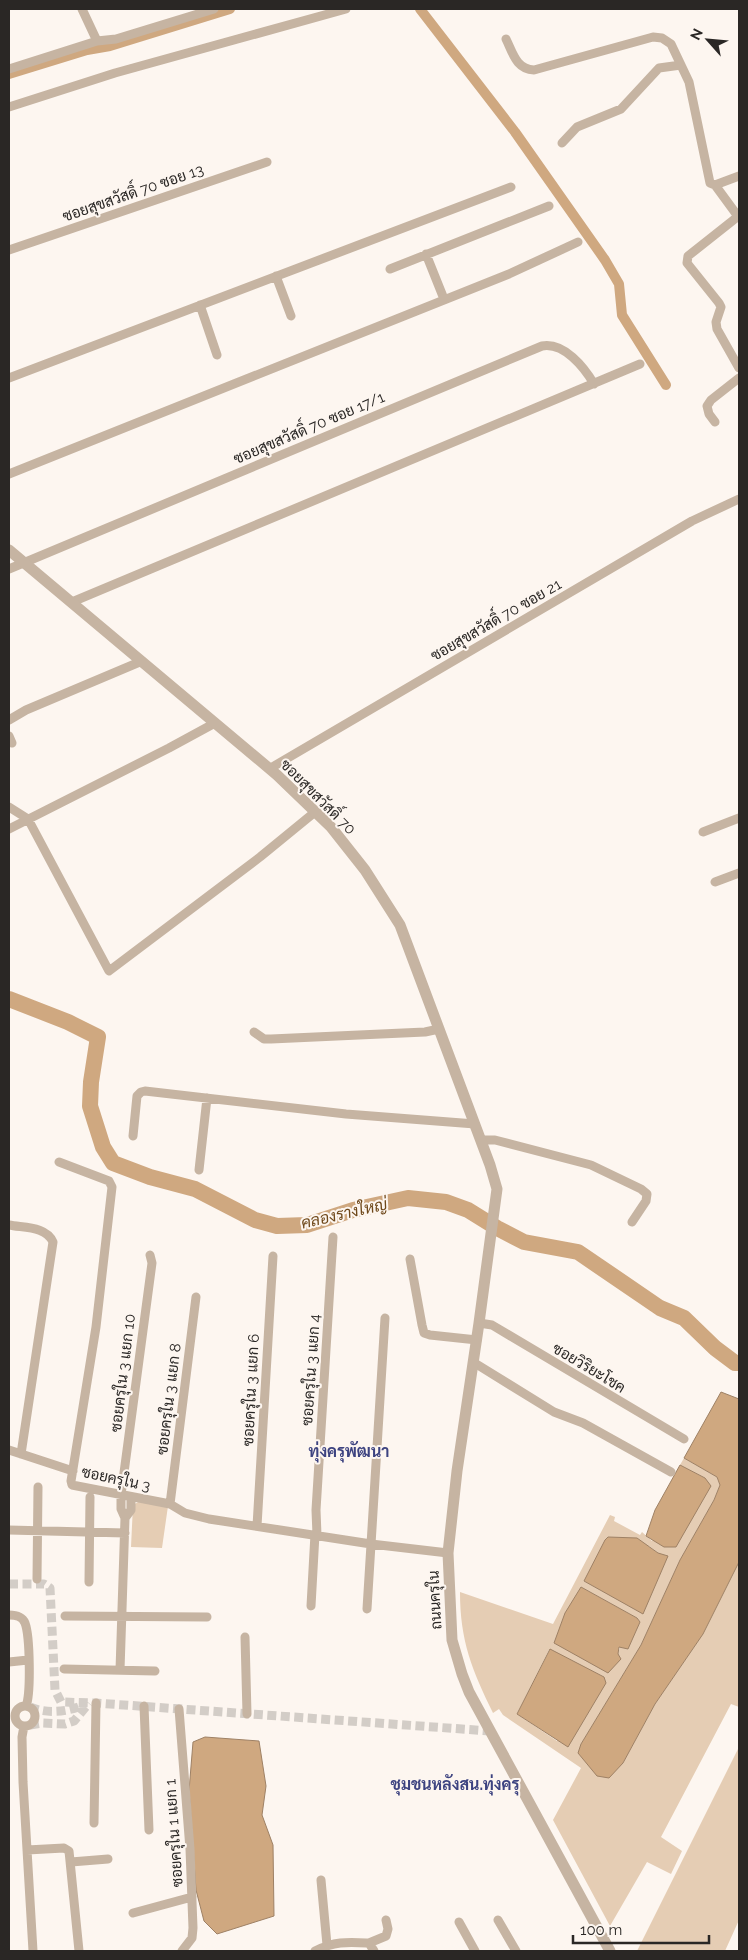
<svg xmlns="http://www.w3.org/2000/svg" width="748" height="1960" font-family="Raleway,Sarabun,sans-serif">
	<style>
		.green { fill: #e5cdb4; fill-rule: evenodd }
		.water { fill: #cfa880; stroke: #9e8165 }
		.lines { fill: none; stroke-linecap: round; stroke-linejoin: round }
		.canal { stroke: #cfa880; stroke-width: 10 }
		.river { stroke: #cfa880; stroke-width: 16 }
		.minor-tunnel { stroke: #d3cdc7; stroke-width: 9; stroke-dasharray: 9 4.5; stroke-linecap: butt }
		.minor { stroke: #c6b4a2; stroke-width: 9 }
		.tertiary { stroke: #c6b4a2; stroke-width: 11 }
		.labels { text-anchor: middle; stroke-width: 4; stroke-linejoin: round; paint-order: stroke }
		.street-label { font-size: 15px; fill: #2a2725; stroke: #fdf6f0 }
		.water-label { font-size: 16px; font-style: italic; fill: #6e4719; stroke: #fdf6f0 }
		.neighbourhood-label { font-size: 16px; font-weight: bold; fill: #3d4380; stroke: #fdf6f0 }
	</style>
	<rect width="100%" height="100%" fill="#fdf6f0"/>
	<path class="green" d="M 684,1458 L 717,1477 L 720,1485 L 714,1500 L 680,1560 L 641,1645 L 581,1744 L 623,1763 L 655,1704 L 703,1634 L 739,1562 L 739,1707 L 731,1704 L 661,1837 L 682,1851 L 671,1874 L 647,1862 L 610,1926 L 553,1820 L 581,1768 L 503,1715 L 499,1709 L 493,1713 C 472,1670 460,1641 460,1592 L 553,1624 L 610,1515 L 615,1517 L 614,1521 L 640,1535 L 642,1532 L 652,1541 L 705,1478 L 680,1465 ZM 649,1546 L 658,1553 L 603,1591 L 584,1581 ZM 581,1587 L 637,1618 L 640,1623 L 620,1647 L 618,1654 ZM 549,1650 L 603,1677 L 557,1741 L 517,1714 Z
		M 140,1501 L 168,1506 L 162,1548 L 131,1547 L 133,1505 Z
		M 739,1747 L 739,1920 L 725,1951 L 637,1951 Z"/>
	<path class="water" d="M 721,1392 L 739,1399 L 739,1562 L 703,1634 L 655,1704 L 623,1763 L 609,1778 L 597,1776 L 578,1753 L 581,1744 L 641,1645 L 680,1560 L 714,1500 L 720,1485 L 717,1477 L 684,1458 Z
		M 680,1465 L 705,1478 L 711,1486 L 676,1547 L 664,1547 L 646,1536 L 655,1510 Z
		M 608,1537 L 637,1538 L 658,1553 L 668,1556 L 643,1614 L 584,1581 L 605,1540 Z
		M 581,1587 L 637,1618 L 640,1622 L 628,1649 L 619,1647 L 618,1654 L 621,1659 L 608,1673 L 554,1643 L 565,1613 Z
		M 550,1649 L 604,1677 L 606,1683 L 568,1747 L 517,1714 Z
		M 205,1737 L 259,1741 L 266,1786 L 262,1815 L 273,1845 L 274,1916 L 217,1934 L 204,1921 L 196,1890 L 189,1791 L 193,1742 Z"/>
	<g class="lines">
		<path class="canal" d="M 420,9 L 515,132 L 605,260 L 619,284 L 622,315 L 666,385
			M 9,74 L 87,50 L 110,46 L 230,9"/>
		<path class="river" d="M 9,999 L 68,1022 L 98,1037 L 91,1082 L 90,1106 L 103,1147 L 113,1163 L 150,1177 L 195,1189 L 255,1220 L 277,1226 L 307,1225 L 353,1210 L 408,1198 L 446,1202 L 468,1210 L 497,1228 L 524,1242 L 578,1252 L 660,1308 L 684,1318 L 715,1348 L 735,1363 L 739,1363"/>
		<path class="minor-tunnel" d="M 9,1584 L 44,1584 L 50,1588 L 55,1690 L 61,1702 L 96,1703 L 490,1731
			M 30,1707 C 47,1714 65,1712 81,1706
			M 30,1725 L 42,1723 L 65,1724 L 74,1721 L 89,1703"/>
		<path class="minor" d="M 82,9 L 97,41
			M 506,39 C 513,53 516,69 534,70 L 653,37 L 662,38 L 671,44 L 689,82 L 710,183 L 715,185 L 739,176
			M 9,69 L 97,41 L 116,39 L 214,9
			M 9,107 L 115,73 L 346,9
			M 562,143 L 577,127 L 621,109 L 659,68 L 681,65
			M 715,185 L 737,215 L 736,218 L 688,256 L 687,263 L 719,303 L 721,307 L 716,322 L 717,329 L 739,368
			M 9,250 L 267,162
			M 426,254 L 444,299
			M 390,269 L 549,206
			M 276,276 L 291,316
			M 200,305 L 217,355
			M 9,378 L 511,187
			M 715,422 L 709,414 L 707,406 L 711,400 L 739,378
			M 9,474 L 509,274 L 578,242
			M 9,569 L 542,346 C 564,342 584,367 594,384
			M 72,602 L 640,364
			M 9,720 L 26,710 L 142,661
			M 9,736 L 12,743
			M 269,769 L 692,521 L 739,499
			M 9,807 L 28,819 L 109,971 L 260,857 L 315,812
			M 9,829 L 169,748 L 215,723
			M 703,832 L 739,818
			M 715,882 L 739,873
			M 254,1032 L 264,1039 L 271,1039 L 425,1032 L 439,1029
			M 133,1136 L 137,1096 L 141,1092 L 145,1091 L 346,1114 L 475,1124
			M 481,1140 L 495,1140 L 591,1165 L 641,1189 L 647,1194 L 646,1201 L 632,1222
			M 59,1162 L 109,1181 L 112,1187 L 96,1327 L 71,1481 L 72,1485 L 170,1504 L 185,1513 L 209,1519 L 371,1544 L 448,1553
			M 199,1170 L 207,1098
			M 9,1225 C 24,1228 46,1226 53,1242 L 21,1454
			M 410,1259 L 422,1325 L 424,1333 L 430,1335 L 477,1340
			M 479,1323 L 492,1325 L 684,1439
			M 473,1362 L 554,1412 L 583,1423 L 671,1472
			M 9,1450 L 73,1471
			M 170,1504 L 196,1297
			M 125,1518 L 131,1510 L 131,1497
			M 257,1526 L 273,1256
			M 9,1530 L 125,1533
			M 317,1535 L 316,1510 L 333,1237
			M 37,1579 L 38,1487
			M 89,1582 L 90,1497
			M 311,1606 L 315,1534
			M 367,1609 L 385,1318
			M 9,1615 C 16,1615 22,1616 25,1623 C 30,1636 31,1694 26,1706
			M 65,1616 L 207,1617
			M 245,1637 L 247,1714
			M 9,1662 L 28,1660
			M 64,1669 L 155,1671
			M 120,1670 L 125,1518 L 121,1509 L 121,1495 L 152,1263 L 150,1255
			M 144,1706 L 149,1830
			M15 1716a10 10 0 1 1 20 0a10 10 0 1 1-20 0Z
			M 179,1709 L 190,1849 L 193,1928 L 192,1938 L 182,1951
			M 24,1726 L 22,1737 L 23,1782 L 33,1951
			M 94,1823 L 96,1703
			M 27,1850 L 64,1848 L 69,1851 L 79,1951
			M 71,1862 L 108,1859
			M 321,1880 L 327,1945
			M 133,1913 L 192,1897
			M 498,1920 L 516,1951
			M 459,1922 L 475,1951
			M 369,1943 L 386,1936 L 388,1929 L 386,1920
			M 315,1951 C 335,1941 347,1942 369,1943 L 374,1951"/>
		<path class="tertiary" d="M 9,550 L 277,775 L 331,827 L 365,870 L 400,925 L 490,1165 L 497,1189 L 479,1323 L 457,1471 L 448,1553 L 452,1640 L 462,1674 L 469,1692 L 610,1951"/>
	</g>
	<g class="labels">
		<g class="street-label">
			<text transform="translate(133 193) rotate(-19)" y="5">ซอยสุขสวัสดิ์ 70 ซอย 13</text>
			<text transform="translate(309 428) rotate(-23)" y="5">ซอยสุขสวัสดิ์ 70 ซอย 17/1</text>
			<text transform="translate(496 620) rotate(-30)" y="5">ซอยสุขสวัสดิ์ 70 ซอย 21</text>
			<text transform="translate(318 797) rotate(45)" y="5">ซอยสุขสวัสดิ์ 70</text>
			<text transform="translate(589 1368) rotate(31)" y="5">ซอยวิริยะโชค</text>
			<text transform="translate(311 1370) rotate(-86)" y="5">ซอยครุใน 3 แยก 4</text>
			<text transform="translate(123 1373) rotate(-83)" y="5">ซอยครุใน 3 แยก 10</text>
			<text transform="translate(251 1390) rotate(-87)" y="5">ซอยครุใน 3 แยก 6</text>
			<text transform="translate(169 1399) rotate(-83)" y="5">ซอยครุใน 3 แยก 8</text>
			<text transform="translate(116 1479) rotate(12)" y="5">ซอยครุใน 3</text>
			<text transform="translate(435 1600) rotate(-93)" y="5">ถนนครุใน</text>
			<text transform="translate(174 1833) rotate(-94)" y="5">ซอยครุใน 1 แยก 1</text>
		</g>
		<g class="water-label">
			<text transform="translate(344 1213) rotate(-13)" y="6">คลองรางใหญ่</text>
		</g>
		<g class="neighbourhood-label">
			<text x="349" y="1457">ทุ่งครุพัฒนา</text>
			<text x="455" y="1790">ชุมชนหลังสน.ทุ่งครุ</text>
		</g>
	</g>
	<rect width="748" height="1960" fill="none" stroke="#2a2725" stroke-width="20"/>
	<g transform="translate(708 40) rotate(297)" stroke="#fdf6f0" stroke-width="4" paint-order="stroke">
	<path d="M0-4L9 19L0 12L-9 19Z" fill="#2a2725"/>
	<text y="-8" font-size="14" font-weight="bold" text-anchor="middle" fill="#2a2725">N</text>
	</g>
	<path d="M573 1935v8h136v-8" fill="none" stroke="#2a2725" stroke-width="2.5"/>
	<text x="580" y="1935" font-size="15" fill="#2a2725" stroke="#fdf6f0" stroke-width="4" paint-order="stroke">100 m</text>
</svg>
